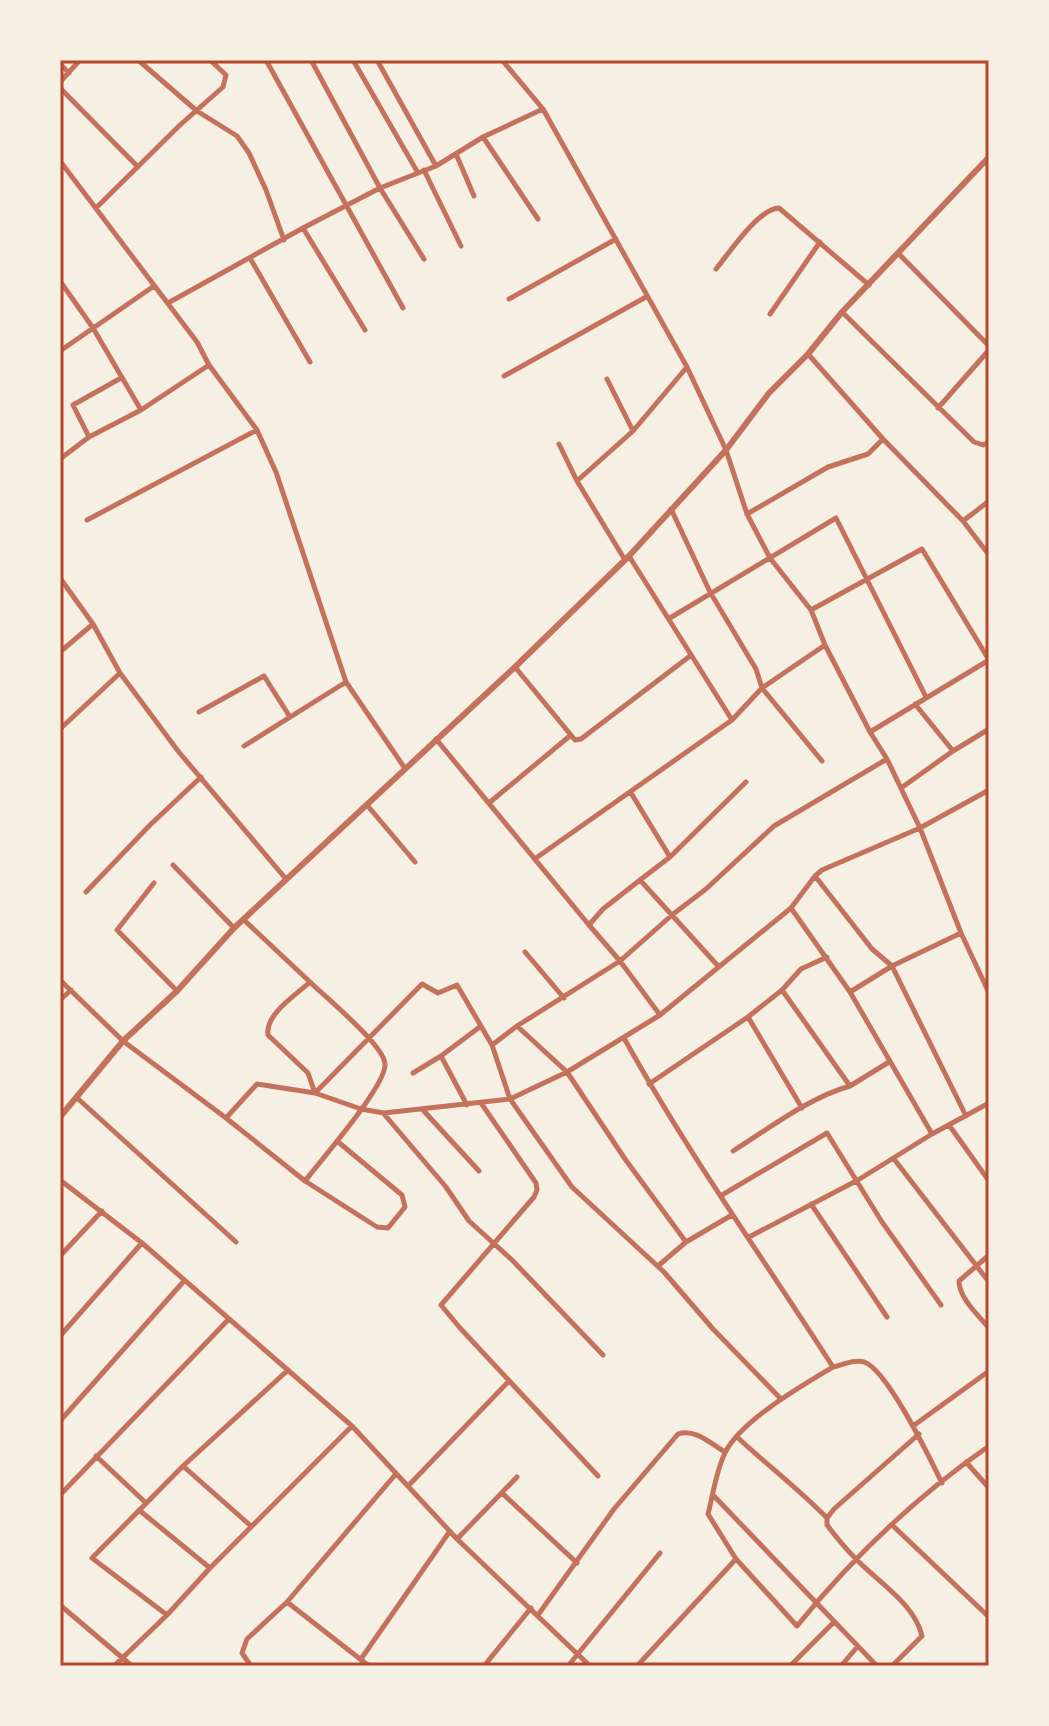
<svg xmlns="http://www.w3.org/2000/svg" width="1049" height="1726" font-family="Mulish,sans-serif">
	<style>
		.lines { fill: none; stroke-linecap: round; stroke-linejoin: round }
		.minor { stroke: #c5725c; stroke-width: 5 }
		.tertiary { stroke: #c5725c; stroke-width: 6 }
		.neatline { fill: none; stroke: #b5482f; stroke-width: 3 }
	</style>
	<rect width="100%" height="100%" fill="#f6efe4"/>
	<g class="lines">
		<path class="minor" d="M 138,60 L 197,111 L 237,136 L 249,153 L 266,190 L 284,240
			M 266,60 L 403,308
			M 311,60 L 380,188 L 424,259
			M 353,60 L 418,173
			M 377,60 L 436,166
			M 502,60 L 543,109 L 687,367 L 726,450 L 747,514 L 770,558 L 811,610 L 825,645 L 870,732 L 887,759 L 920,828 L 961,933 L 989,993
			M 60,64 L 69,73
			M 60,82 L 80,60
			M 60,88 L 138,167
			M 483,137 L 538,219
			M 456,154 L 474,196
			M 60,161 L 197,342 L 209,365 L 257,430 L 276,472 L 346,682 L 404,767
			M 424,170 L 461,246
			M 96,208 L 180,125 L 223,87 L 226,75 L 210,60
			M 303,228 L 365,330
			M 899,254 L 989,346
			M 250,258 L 310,362
			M 716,269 C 730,252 758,209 779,208 L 869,285
			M 60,281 L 93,328 L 141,410
			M 509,299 L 616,239
			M 168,303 L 303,228 L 380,188 L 436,166 L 483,137 L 543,109
			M 842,312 L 974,442 L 983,445 L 989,442
			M 770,314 L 820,242
			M 60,351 L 154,286
			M 808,354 L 883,439 L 963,521 L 989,555
			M 504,376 L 646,297
			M 607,379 L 633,431
			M 938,408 L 989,350
			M 89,437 L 73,405 L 121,378
			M 559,444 L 577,481 L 625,560
			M 60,459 L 89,437 L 141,410 L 209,365
			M 577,481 L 633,431 L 687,367
			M 671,509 L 710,592 L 756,669 L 762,688 L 822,761
			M 747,514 L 828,467 L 868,454 L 883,439
			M 87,520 L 257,430
			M 963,521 L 989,501
			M 60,578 L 93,624 L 120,673 L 178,751 L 286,879
			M 811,610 L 922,549 L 989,660 L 870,732
			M 670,618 L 836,518 L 926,697
			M 60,652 L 93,624
			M 515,667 L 575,740 L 581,739 L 690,656
			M 915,704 L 953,751
			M 199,712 L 264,676 L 290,717
			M 732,720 L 762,688 L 825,645
			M 60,729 L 120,673
			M 436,739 L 589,925 L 603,909 L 640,880 L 719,967
			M 244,746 L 346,682
			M 901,788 L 953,751 L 989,729
			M 631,793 L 670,857
			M 489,803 L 571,735
			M 367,805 L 415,862
			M 536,858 L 732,720 L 629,556
			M 173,865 L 234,928
			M 815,876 L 872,949 L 892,966 L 850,992
			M 640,880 L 670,857 L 746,782
			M 154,883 L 117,930 L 177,991
			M 86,892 L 150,825 L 201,777
			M 791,908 L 850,992 L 932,1134
			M 244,920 L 310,982 C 296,995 265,1014 268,1035 L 308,1073 L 315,1093 L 361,1109 L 384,1113 L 510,1099 L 567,1072 L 517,1026 L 620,961 L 672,915 L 706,889 L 774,826 L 887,759
			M 589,925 L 620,961 L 660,1015
			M 961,933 L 892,966 L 966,1116
			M 525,952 L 564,998
			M 60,980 L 123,1041 L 226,1118 L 305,1181 C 320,1161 387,1085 385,1064 C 384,1045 325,997 310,982
			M 782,990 L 801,969 L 827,957
			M 60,1000 L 71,990
			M 624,1038 C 687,1152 763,1258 833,1367 C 842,1365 854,1359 864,1362 C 888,1370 930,1459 942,1483
			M 492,1045 L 517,1026
			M 441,1056 L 481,1026
			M 413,1073 L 441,1056 L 467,1105
			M 649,1084 L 748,1017
			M 76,1097 L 236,1242
			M 481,1103 L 536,1183 L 537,1190 L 534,1197 L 441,1305 L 460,1328 L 598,1476
			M 802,1108 L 748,1017 L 782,990 L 850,1086 L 889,1062
			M 422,1109 L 479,1171
			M 384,1114 L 446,1187 L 469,1221 L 512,1260 L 603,1355
			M 226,1118 L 257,1084 L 315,1093 L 422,984 L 438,993 L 457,985 L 492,1045 L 510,1099 L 572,1187 L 664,1272 L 713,1329 L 780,1398
			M 949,1125 L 989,1181
			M 733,1151 C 770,1128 808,1098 850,1086
			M 894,1159 L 989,1282
			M 60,1180 L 142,1243 L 352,1426 L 457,1539 L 590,1666
			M 305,1181 L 377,1227 L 388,1228 L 405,1207 L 402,1195 L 337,1141
			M 722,1195 L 827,1133 L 882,1222 L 941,1305
			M 811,1204 L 887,1317
			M 749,1237 L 858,1180 L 932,1134 L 989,1103
			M 686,1242 L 625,1159 L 567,1072 L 660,1015 L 791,908 L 815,876 L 822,870 L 920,828 L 989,790
			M 989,1255 L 959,1281 C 959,1298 978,1315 989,1328
			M 60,1256 L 102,1211
			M 658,1266 L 686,1242 L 732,1215
			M 60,1336 L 141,1244
			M 833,1367 C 803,1385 740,1421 725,1453 C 716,1471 713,1495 708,1514 L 736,1559 L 797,1626 C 852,1558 917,1496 989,1446
			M 60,1421 L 184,1281
			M 913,1426 L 989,1371
			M 737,1437 C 767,1465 799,1489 827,1518
			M 96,1456 L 146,1503
			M 966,1462 L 989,1488
			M 183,1466 L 251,1526
			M 409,1485 L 509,1381
			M 502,1493 L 577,1563
			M 60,1495 L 228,1320
			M 713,1495 L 877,1666
			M 139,1510 L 210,1568
			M 892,1525 L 989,1617
			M 457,1539 L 517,1477
			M 287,1602 L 395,1475
			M 60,1605 L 132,1666
			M 167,1615 L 92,1558 L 183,1466 L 288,1370
			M 538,1615 L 614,1509 L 678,1434 C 695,1428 711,1444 725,1452
			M 361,1659 L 450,1531
			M 114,1666 L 167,1615 L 210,1568 L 352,1426
			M 251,1666 L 242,1653 L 247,1639 L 287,1602 L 369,1666
			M 484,1666 L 531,1608
			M 568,1666 L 660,1553
			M 637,1666 L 736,1559
			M 790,1666 L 834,1622
			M 841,1666 L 858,1646
			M 892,1666 L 922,1636 C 915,1604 878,1582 856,1559 C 846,1549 836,1537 827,1525 L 827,1518 L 834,1509 L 919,1434"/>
		<path class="tertiary" d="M 60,1117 L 123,1041 L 177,991 L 234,928 L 515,667 L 629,556 L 726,450 L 769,393 L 808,354 L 842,312 L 989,157"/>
	</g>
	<rect width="1049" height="1726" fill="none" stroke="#f6efe4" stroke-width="124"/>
	<rect x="62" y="62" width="925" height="1602" class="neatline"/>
</svg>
